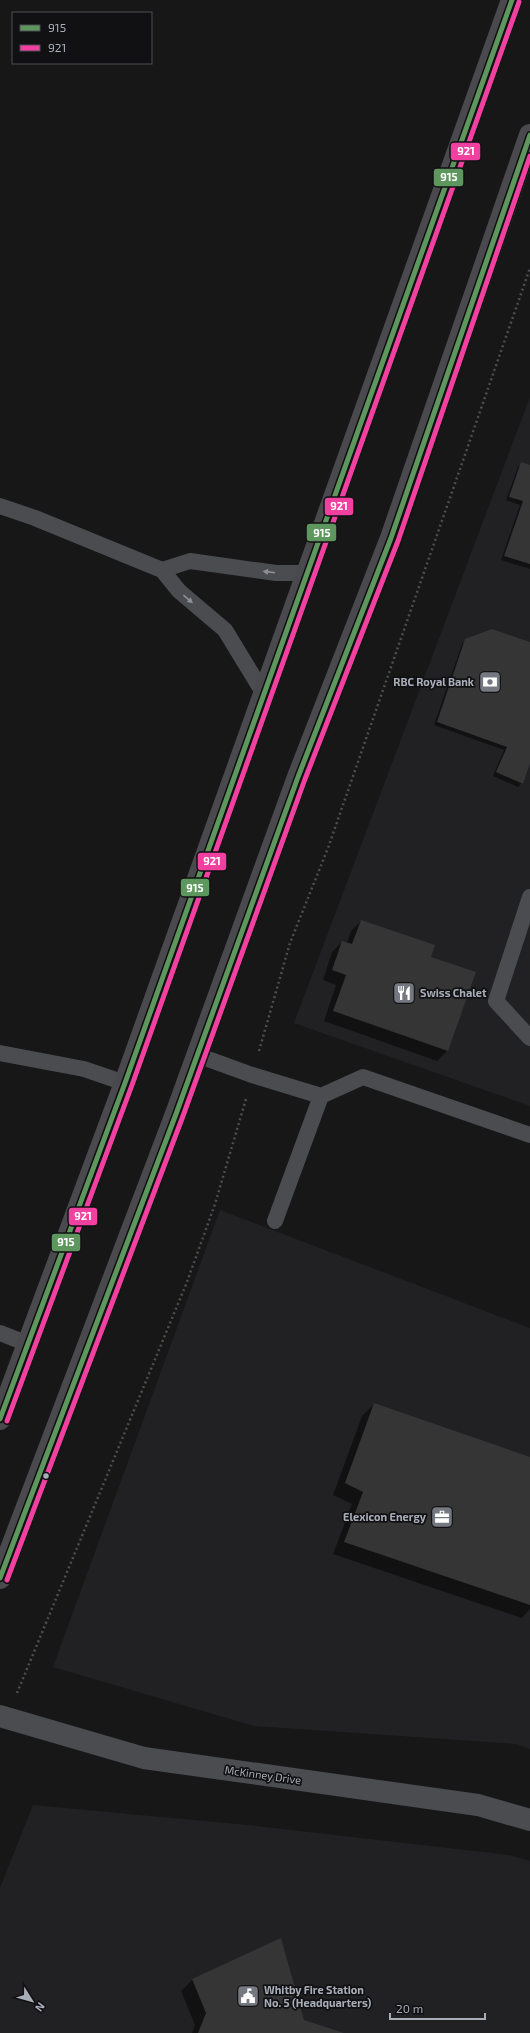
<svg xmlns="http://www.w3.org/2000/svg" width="530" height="2033" font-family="'Exo 2',sans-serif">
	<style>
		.built { fill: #212123 }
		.shadow { fill: #0007 }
		.building { fill: #353536 }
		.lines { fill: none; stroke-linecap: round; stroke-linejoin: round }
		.path { stroke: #4d4e52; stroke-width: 2.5; stroke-dasharray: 2 3; stroke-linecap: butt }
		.lane { stroke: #4b4c50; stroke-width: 16 }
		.street { stroke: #4b4c50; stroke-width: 22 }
		.secondary { stroke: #4a4a4e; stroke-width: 22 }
		.bus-1-casing { stroke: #111113; stroke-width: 8 }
		.bus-2-casing { stroke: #111113; stroke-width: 8 }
		.bus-1 { stroke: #5d975d; stroke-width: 5 }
		.bus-2 { stroke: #f240a1; stroke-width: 5 }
		.oneway { fill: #8c9099 }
		.bus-dot { fill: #a8adb8; stroke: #111113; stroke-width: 1.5 }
		.labels { text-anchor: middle; stroke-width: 3.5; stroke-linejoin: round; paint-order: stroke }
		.poi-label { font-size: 11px; font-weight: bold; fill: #a8adb8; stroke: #111113; text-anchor: end }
		.street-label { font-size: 11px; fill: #a8adb8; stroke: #111113 }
		.line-badge { stroke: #111113; stroke-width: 1.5 }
		.badge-label { font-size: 11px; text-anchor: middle; font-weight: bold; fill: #fff }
	</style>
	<rect width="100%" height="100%" fill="#171717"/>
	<path class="built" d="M 530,397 L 530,1106 L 294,1023 Z
		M 220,1210 L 530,1328 L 530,1749 L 516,1744 L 254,1726 L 53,1667 Z
		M 33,1805 L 247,1825 L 509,1855 L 530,1861 L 530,2033 L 0,2033 L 0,1888 Z"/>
	<path class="shadow" d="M 522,464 L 530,466 L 530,569 L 501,560 L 520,505 L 506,500 L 518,467 Z
		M 466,640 L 530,643 L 530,760 L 522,783 L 518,787 L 493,776 L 504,750 L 434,725 L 462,644 Z
		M 361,921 L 430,958 L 475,973 L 447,1051 L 437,1061 L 324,1021 L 336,985 L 323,980 L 332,952 L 342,942 L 347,943 L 351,931 Z
		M 374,1404 L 530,1458 L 530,1609 L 522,1618 L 333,1554 L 352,1504 L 333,1495 L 362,1416 Z
		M 193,1979 L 303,2021 L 341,2033 L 192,2033 L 195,2025 L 181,1991 Z"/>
	<path class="building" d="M 521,462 L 530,465 L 530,564 L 504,556 L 523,501 L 509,497 Z
		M 492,629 L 530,642 L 530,763 L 523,784 L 496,772 L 507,747 L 437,722 L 465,639 Z
		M 361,920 L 435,945 L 431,957 L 476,972 L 448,1051 L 333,1011 L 346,975 L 332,970 L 342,941 L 352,944 Z
		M 374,1403 L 530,1457 L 530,1605 L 344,1542 L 363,1492 L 345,1483 Z
		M 281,1938 L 304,2020 L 344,2033 L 198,2033 L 206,2013 L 192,1979 Z"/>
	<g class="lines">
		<path class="path" d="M 259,1051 L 290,943 L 328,848 L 530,268
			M 17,1693 L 187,1282 L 215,1204 L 246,1099"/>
		<path class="lane" d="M 0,506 L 35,518 L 162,570 L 179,591 L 225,630 L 264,694
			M 162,570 L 190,561 L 276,573 L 308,573
			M 530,897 L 496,1001 L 530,1038
			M 0,1053 L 84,1069 L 125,1083
			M 197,1055 L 252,1075 L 321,1096
			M 275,1221 L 321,1096 L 363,1077 L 530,1135
			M 0,1333 L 28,1344"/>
		<path class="street" d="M 0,1716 L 144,1758 L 478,1805 L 530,1820"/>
		<path class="secondary" d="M 0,1419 L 125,1083 L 512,0
			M 0,1578 L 176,1114 L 298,777 L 391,538 L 530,135"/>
		<g class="bus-1-casing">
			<path id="bus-1" d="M 0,1419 L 125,1083 L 512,0
				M 0,1578 L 176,1114 L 298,777 L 391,538 L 530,135"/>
		</g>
		<g class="bus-2-casing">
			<path id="bus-2" d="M 7,1421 L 132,1085 L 519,2
				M 7,1580 L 183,1116 L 305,779 L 398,541 L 530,156"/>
		</g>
		<use href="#bus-1" class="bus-1"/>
		<use href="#bus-2" class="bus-2"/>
	</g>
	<defs><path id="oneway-solid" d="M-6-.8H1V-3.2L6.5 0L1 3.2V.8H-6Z"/></defs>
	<g class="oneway">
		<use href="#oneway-solid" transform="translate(269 572) rotate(-173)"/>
		<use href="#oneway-solid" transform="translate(188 599) rotate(40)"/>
	</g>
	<defs>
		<g id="bank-square" transform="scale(1.15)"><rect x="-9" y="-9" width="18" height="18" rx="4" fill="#757880" stroke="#111113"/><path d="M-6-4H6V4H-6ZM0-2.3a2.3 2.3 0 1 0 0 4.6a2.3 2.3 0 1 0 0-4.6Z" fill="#fff"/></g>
		<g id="restaurant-square" transform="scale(1.15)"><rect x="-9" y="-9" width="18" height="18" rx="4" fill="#757880" stroke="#111113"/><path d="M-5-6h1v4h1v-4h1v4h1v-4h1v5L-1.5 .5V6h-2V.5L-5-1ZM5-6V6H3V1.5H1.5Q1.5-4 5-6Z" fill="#fff"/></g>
		<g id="office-square" transform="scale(1.15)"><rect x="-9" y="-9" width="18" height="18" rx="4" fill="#757880" stroke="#111113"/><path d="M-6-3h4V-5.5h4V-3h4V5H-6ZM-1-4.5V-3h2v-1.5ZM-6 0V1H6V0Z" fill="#fff"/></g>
		<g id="civic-square" transform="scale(1.15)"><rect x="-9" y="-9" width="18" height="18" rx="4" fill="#757880" stroke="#111113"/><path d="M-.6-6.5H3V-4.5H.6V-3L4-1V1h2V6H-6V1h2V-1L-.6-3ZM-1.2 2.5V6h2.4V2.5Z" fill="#fff"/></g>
	</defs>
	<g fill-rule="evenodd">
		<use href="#bank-square" x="490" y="682"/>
		<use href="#restaurant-square" x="404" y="993"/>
		<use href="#office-square" x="442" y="1517"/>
		<use href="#civic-square" x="248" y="1996"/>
	</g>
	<circle class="bus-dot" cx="46" cy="1476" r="3.5"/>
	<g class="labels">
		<g class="poi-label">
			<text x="474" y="686">RBC Royal Bank</text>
			<text x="420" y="997" text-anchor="start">Swiss Chalet</text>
			<text x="426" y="1521">Elexicon Energy</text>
			<text x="264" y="1994" text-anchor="start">Whitby Fire Station<tspan x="264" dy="13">No. 5 (Headquarters)</tspan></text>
		</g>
		<g class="street-label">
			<text transform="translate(263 1775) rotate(8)" y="4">McKinney Drive</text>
		</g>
	</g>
	<g class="line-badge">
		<rect x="450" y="142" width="31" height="19" rx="4" fill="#f240a1"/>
		<rect x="433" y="168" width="31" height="19" rx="4" fill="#5d975d"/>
		<rect x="324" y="497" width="30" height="19" rx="4" fill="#f240a1"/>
		<rect x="306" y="523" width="31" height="19" rx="4" fill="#5d975d"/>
		<rect x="197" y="852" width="30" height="19" rx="4" fill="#f240a1"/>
		<rect x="180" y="878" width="30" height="19" rx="4" fill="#5d975d"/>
		<rect x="68" y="1207" width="30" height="19" rx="4" fill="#f240a1"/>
		<rect x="51" y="1233" width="30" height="19" rx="4" fill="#5d975d"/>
	</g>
	<g class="badge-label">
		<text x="466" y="155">921</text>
		<text x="449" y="181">915</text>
		<text x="339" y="510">921</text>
		<text x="322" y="537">915</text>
		<text x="212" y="865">921</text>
		<text x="195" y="892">915</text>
		<text x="83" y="1220">921</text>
		<text x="66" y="1246">915</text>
	</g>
	<rect x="12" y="12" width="140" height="52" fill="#111113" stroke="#4d4f55"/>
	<rect x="20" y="25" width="20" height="6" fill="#5d975d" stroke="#4d4f55"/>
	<text x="48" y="32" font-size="12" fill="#a8adb8">915</text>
	<rect x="20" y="45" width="20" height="6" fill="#f240a1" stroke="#4d4f55"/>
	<text x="48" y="52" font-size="12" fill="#a8adb8">921</text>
	<g transform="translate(32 2001) rotate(127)" stroke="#111113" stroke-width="3" paint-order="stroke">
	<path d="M0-3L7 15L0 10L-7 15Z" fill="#a8adb8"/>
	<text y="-6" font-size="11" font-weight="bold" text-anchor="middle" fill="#a8adb8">N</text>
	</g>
	<path d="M390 2013v6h95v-6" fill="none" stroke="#a8adb8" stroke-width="2"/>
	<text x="396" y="2013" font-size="12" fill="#a8adb8" stroke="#111113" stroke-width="3" paint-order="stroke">20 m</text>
</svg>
